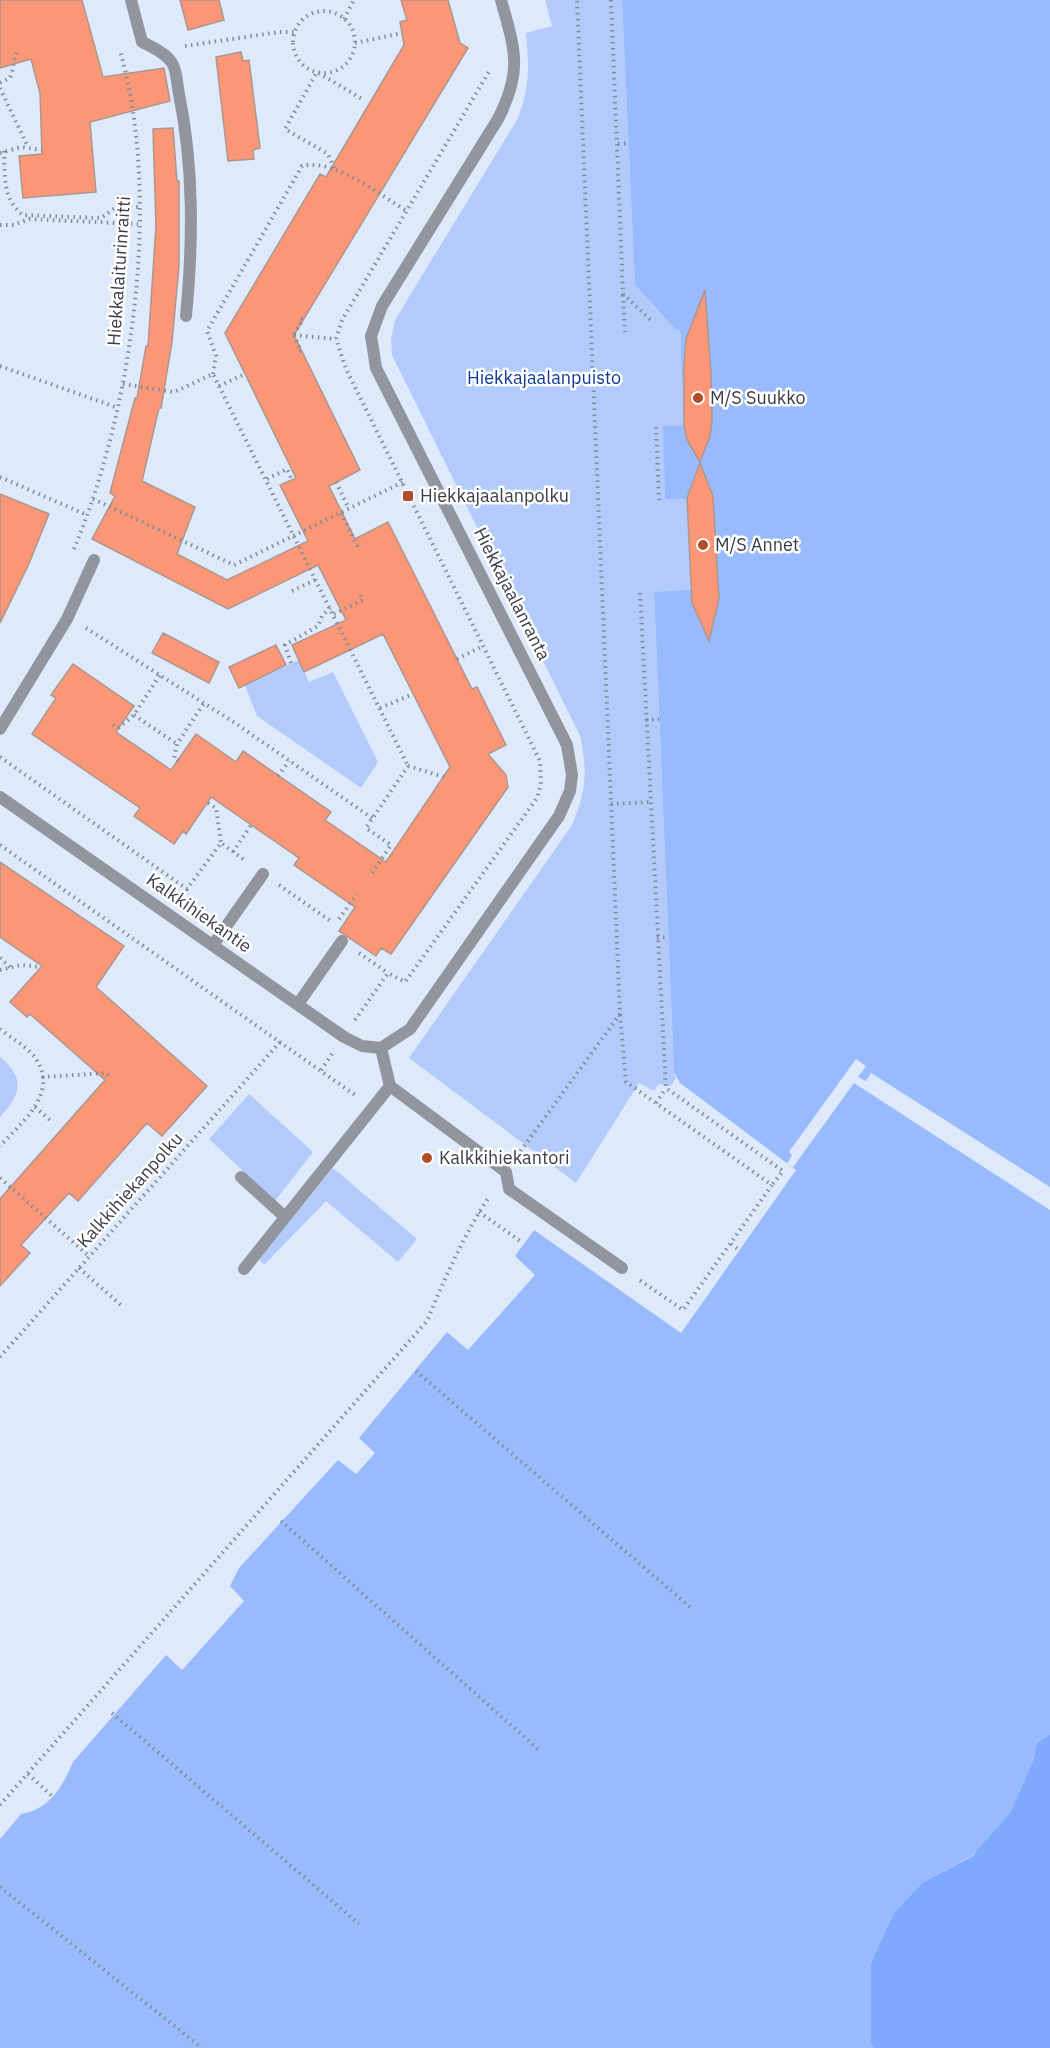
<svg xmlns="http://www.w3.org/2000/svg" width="1050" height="2048" font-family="'IBM Plex Sans',sans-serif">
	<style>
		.green { fill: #b2cbfb }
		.forest { fill: #7fa9fc }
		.water { fill: #99bbfe }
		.pier { fill: #dfe9fc }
		.building { fill: #fb9776; stroke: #ac968f; stroke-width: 1.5 }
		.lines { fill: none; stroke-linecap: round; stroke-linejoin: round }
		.path { stroke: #848b98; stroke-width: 4; stroke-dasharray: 1.5 4.5; stroke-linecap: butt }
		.lane { stroke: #91959d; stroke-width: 12 }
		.street { stroke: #91959d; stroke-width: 12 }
		.poi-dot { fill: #b34c28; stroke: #fff; stroke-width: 2 }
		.labels { text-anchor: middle; stroke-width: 5; stroke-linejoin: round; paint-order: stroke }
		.street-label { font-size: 18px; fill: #393d44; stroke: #fff }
		.park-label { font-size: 18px; fill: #113a97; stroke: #fff }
		.poi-label { font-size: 18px; fill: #393d44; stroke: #fff; text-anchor: start }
	</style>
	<rect width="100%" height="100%" fill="#dfe9fc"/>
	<path class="green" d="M 545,0 L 622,0 L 635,285 L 676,330 L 680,330 L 684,425 L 664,426 L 665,499 L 687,498 L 691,591 L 654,593 L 674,1072 L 676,1078 L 671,1086 L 659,1084 L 654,1091 L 639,1083 L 576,1183 L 409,1058 L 572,825 C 586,791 588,773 580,736 L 392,355 L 391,339 L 395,320 L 518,118 C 530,86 529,66 526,33 L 552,26 Z
		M 299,660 L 309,682 L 333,672 L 378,762 L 361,788 L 257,716 L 245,685 Z
		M 0,1057 C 26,1079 21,1094 0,1117 Z
		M 249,1094 L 313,1152 L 275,1201 L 209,1139 Z
		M 333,1168 L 417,1239 L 398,1262 L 326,1201 L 264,1265 L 259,1259 Z"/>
	<path class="forest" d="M 1050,1734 L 1050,2048 L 874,2048 L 871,2043 L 871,1962 L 894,1912 L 923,1882 L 973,1856 L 1033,1762 L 1036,1744 Z"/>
	<path class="water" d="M 622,0 L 1050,0 L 1050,1734 L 1036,1744 L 1033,1762 L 1011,1812 L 972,1856 L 923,1882 L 894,1912 L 871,1962 L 871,2043 L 874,2048 L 0,2048 L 0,1839 L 21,1814 C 49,1810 63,1786 73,1762 L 166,1655 L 182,1670 L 244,1601 L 230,1586 L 239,1568 L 338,1460 L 356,1474 L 375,1453 L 359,1438 L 447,1332 L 468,1350 L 535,1275 L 515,1256 L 534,1230 L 681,1333 L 796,1170 L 680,1083 L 674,1072 L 654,592 L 691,590 L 687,499 L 665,499 L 663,426 L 684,425 L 680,330 L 676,330 L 635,285 Z"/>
	<path class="pier" d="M 856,1059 L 866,1066 L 858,1077 L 866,1081 L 871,1073 L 1050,1187 L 1050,1210 L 854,1083 L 793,1167 L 787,1164 L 792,1155 L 789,1152 Z"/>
	<path class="building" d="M 0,0 L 82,0 L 103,77 L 164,68 L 170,101 L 90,122 L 96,192 L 23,198 L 19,156 L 42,154 L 40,93 L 31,59 L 0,68 Z
		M 180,0 L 219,0 L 224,20 L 188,30 Z
		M 401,0 L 448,0 L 460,43 L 468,48 L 294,335 L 360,470 L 329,486 L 355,539 L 388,522 L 472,689 L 477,687 L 506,745 L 488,754 L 506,775 L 508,787 L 391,954 L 381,948 L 376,956 L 339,931 L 355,907 L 294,865 L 299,858 L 211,797 L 186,834 L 183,831 L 174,844 L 134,816 L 140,808 L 32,734 L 56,698 L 51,695 L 73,664 L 134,706 L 116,732 L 171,770 L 196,734 L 236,762 L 243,751 L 331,812 L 325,820 L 386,862 L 450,767 L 383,634 L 304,672 L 292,645 L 346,620 L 318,565 L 228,609 L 92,539 L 115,496 L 110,493 L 135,398 L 137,398 L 146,346 L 148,346 L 156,226 L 153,129 L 173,128 L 177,181 L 179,181 L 179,266 L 172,342 L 161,408 L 159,408 L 142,481 L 195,507 L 177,554 L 227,580 L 308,541 L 280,485 L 296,478 L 225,333 L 320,174 L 326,177 L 404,45 L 400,22 L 407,20 Z
		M 241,52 L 243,61 L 249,60 L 260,148 L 253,150 L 254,159 L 228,161 L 216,57 Z
		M 705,290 L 711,373 L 712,422 L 710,436 L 700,462 L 687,440 L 684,425 L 684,368 L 686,339 Z
		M 700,463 L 713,496 L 719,599 L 709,641 L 692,603 L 687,498 Z
		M 0,494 L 49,514 L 28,566 L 0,623 Z
		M 163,633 L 219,662 L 209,683 L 152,653 Z
		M 276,645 L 286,665 L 239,688 L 229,667 Z
		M 0,862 L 124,946 L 96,987 L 207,1086 L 162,1136 L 147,1123 L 78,1201 L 69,1193 L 21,1245 L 30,1253 L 0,1286 L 0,1199 L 105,1080 L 30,1014 L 27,1017 L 10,1002 L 42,966 L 0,937 Z"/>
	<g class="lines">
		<path class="path" d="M 611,0 L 623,294 L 653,322
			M293 42a31 31 0 1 1 62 0a31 31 0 1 1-62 0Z
			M 344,19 L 354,0
			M 355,43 L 402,33
			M 185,46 L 279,32 L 295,32
			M 0,83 L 10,78 C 14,68 13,59 18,49
			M 0,88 L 28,147
			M 618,144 L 629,143
			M 4,151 C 5,175 2,199 23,215 L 101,218 L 115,208 L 138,207
			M 0,153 L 21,147 L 42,150
			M 334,168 L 328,154 L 285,129 L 317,72 L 362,99
			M 0,225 L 14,225 L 29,219 L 138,224
			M 623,295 L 625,332
			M 294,334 L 303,319 L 298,317
			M 294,335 L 336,339
			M 294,335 L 301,351 L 296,353
			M 0,366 L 118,408
			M 213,374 L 216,356 L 207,331 L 302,166 C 334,158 380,195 407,211
			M 123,384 L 174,392 L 213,374 L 408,766
			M 219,386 L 245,374
			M 656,427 L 659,500
			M 0,477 L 87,515
			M 267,479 L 287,469 L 292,480
			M 336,482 L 349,509
			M 93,499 L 234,565 L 403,482
			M 341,513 L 359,549
			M 74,549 C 133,408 162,199 120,50
			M 292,591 L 317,579
			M 640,593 L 666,1088 L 783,1171 L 772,1185
			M 334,614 L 363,600 L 359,592
			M 86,628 L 235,723 L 372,818
			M 457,659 L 483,646
			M 291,663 L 285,645 L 318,626 L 322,616 L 330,608
			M 380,708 L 413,694
			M 134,715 L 177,744
			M 646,720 L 659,719
			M 113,725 L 118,728 L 134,715 L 160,675
			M 0,757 L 187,889 L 221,843 L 246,861
			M 178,761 L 174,759 L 177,744 L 204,703
			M 408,766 L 444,777
			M 278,776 L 289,761
			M 208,803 L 216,808 L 221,843
			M 611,804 L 650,802
			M 0,845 L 355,1095
			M 233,852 L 251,825
			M 372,873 L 391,845 L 366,828 L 408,766
			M 279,885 L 332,922
			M 339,919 L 357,894
			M 657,938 L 668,937
			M 359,953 L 388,973
			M 0,958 L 10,967
			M 0,970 L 21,965 L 41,967
			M 620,1015 L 626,1082 L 772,1185 L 683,1310 L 638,1279
			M 355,1020 L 388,973 L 405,982 L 537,798 L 541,785 L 540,761 L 346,369 L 336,339 L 342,320 L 490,70
			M 0,1029 C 11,1038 28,1047 36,1059 C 59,1094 21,1123 0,1146
			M 321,1070 L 332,1054
			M 42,1077 L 106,1073 L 109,1076
			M 656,1103 L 666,1088
			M 35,1107 L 50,1120
			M 517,1156 L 620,1014 L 577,0
			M 0,1178 L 89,1256
			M 479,1212 L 523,1243
			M 731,1244 L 739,1250
			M 79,1268 L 123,1307
			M 0,1357 L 280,1042
			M 416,1371 L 691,1608
			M 281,1521 L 539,1750
			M 112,1713 L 359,1924
			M 28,1774 L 52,1796
			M 0,1805 L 427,1321 C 445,1278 463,1236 489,1197
			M 0,1887 L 202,2048"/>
		<path class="lane" d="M 131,0 L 142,42 C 152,47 166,53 172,63 C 177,70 177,85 179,94 C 194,168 193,242 186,316
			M 0,729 L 67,619 L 94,560
			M 213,945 L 263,874
			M 298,1004 L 342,941
			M 390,1086 L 506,1172 L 509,1189 L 622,1268
			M 241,1177 L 285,1217
			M 244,1269 L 390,1086 L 381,1048"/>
		<path class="street" d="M 0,797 L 344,1037 L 362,1046 L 381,1048 L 410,1029 L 559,816 L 570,791 L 572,775 L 567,745 L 376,368 L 371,336 L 382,306 L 498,119 C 523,70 515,50 501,0"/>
	</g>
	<g class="poi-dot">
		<circle cx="698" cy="398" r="6"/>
		<rect x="402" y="490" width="12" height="12" rx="3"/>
		<circle cx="703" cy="545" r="6"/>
		<circle cx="427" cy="1158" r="6"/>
	</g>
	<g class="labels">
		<g class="street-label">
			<text transform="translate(119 271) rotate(-86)" y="6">Hiekkalaiturinraitti</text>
			<text transform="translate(512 594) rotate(63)" y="6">Hiekkajaalanranta</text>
			<text transform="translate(199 913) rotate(35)" y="6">Kalkkihiekantie</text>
			<text transform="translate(130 1190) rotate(-48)" y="6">Kalkkihiekanpolku</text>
		</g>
		<g class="park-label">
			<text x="544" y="384">Hiekkajaalanpuisto</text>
		</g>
		<g class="poi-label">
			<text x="710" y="404">M/S Suukko</text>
			<text x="420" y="502">Hiekkajaalanpolku</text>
			<text x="715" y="551">M/S Annet</text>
			<text x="439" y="1164">Kalkkihiekantori</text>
		</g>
	</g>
</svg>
